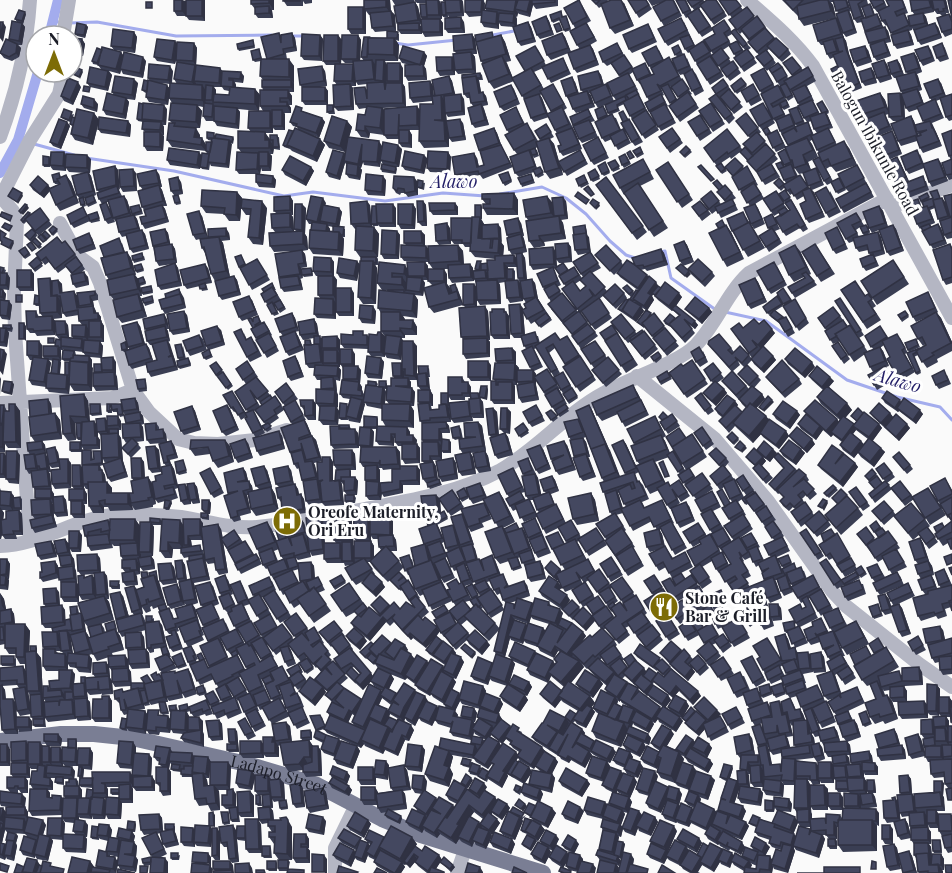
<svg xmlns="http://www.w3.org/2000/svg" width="952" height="873" font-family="'Playfair Display',serif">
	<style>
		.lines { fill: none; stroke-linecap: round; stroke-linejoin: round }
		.stream { stroke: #a3aced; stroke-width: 3 }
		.canal { stroke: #a3aced; stroke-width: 10 }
		.minor { stroke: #b4b6c3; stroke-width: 14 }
		.major { stroke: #7a7e94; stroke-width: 16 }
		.wall { fill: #3a3e53; fill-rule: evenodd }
		.shaded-wall { fill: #303243 }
		.building { fill: #444860; stroke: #303243; stroke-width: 1.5 }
		.labels { text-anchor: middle; stroke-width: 6; stroke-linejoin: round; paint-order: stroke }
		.street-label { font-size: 16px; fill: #1c1e28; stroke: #fff }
		.poi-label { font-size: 16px; font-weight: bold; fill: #1c1e28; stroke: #fff; text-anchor: start }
		.water-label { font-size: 18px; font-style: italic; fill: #221e67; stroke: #fff }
	</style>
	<rect width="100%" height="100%" fill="#fafafa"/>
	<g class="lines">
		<path class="stream" d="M 53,22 L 62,22
			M 69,23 L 97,22 L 176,36 L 271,35
			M 493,35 L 519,30
			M 290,36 L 304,36
			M 394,43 L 408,45 L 457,40
			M 34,144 L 74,155
			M 86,158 L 174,171 L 284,196 L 313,192 L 385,201 L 443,193 L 485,196
			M 500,194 L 542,187 L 566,198 L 586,214 L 610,241 L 626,255 L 635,258
			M 659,252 L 665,251 L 671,278 L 716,310
			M 725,312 L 766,321 L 847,380 L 897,397 L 940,407 L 952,420"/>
		<path class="canal" d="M 49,36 L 58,0
			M 0,173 L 18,140 L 38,72"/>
		<path class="minor" d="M 747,0 C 771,21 794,40 813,66 L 952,318
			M 63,36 L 69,0
			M 0,137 C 16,94 27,46 30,0
			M 1,197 L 13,211 L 17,221 L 14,292 L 15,332 L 30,541
			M 0,199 L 30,140 L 59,94 L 61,85 L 60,72
			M 891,207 L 952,185
			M 60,223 L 78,256 L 93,267 L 100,283 L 133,390 L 149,412 L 178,439 L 194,443 L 218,444 L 255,440 L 287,430
			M 637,376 L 715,439 L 768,501 L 832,591 L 846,606 L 919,664 L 952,687
			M 0,403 L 112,398 L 133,390
			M 0,546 C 40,545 74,519 113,515 C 135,513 159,515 181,517 C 207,521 231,529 257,527 C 291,524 326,516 360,510 C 406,501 456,494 499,471 C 538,449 565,414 604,393 C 628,379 679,363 696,345 C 717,323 727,293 749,273 L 887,199
			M 335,873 L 335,848 L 356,805
			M 457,873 L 465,850"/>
		<path class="major" id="s1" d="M 0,741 L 61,734 L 94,734 L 132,738 L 247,764 L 317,785 L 382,819 L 421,835 L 543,873"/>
	</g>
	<path class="wall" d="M 205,0 L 205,21 L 189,20 L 186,16 Z
		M 274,0 L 274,10 L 272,10 L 273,18 L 258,18 L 255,14 L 255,9 L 251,4 Z
		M 283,0 L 312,0 L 312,3 L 305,4 L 303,1 L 303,6 L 287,6 Z
		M 364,0 L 390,0 L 391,11 L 395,15 L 396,31 L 391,31 L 399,34 L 399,41 L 396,40 L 399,45 L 398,61 L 385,61 L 387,65 L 403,68 L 403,84 L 405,87 L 406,107 L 420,110 L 433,104 L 432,101 L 413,103 L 410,98 L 430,81 L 433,86 L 434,96 L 435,96 L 449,76 L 452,81 L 455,95 L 464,99 L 465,115 L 448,117 L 446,114 L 447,124 L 463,123 L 466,140 L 452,142 L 449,138 L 449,147 L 424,148 L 419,141 L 419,130 L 409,130 L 412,135 L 412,148 L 402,147 L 399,143 L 399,139 L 387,139 L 384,135 L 370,133 L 369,138 L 361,137 L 356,130 L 365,115 L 366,108 L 359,109 L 356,104 L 367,89 L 367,84 L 358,85 L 356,82 L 356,86 L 351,86 L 353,88 L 354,110 L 338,111 L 334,107 L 337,85 L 334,81 L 335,65 L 326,65 L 323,61 L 342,40 L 341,64 L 354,66 L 353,63 L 345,63 L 341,59 L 358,35 L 361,40 L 360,61 L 364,61 L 361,57 L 369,37 L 387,38 L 387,31 L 375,32 L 372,28 L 371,15 L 369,15 L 366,11 L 366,34 L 351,34 L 348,29 L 363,7 L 364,9 ZM 401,107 L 384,110 L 383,108 Z
		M 392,0 L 414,0 L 414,2 L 415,2 L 418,7 L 422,24 L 419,25 L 422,28 L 429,19 L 428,18 L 429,19 L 422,19 L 421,17 L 426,3 L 417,3 L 414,0 L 439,0 L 441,4 L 445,2 L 445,1 L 443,1 L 443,0 L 462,0 L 463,2 L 464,16 L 449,18 L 448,15 L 448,17 L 443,17 L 442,15 L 442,19 L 440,19 L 443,23 L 443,36 L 425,37 L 422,32 L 422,28 L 422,34 L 401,34 L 398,30 L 395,5 Z
		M 465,0 L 484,0 L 485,10 L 486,10 L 485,8 L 487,0 L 558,0 L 558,6 L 536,9 L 533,5 L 530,17 L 519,14 L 518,13 L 517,17 L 516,16 L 517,19 L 517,26 L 528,22 L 531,27 L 536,42 L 521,46 L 518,42 L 513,27 L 501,26 L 499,23 L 499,29 L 484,27 L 481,22 L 481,16 L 469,17 L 465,12 Z
		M 592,0 L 608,0 L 607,2 L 624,3 L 634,26 L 615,34 L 610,28 L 602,6 L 599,8 Z
		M 628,0 L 646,0 L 652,9 L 639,18 Z
		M 648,0 L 674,0 L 682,16 L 664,26 L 661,21 L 660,3 L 652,6 Z
		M 686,0 L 692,12 L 694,10 L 687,0 L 703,0 L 705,2 L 716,0 L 727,16 L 714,25 L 701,7 L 699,9 L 712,28 L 724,20 L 732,32 L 747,44 L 751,48 L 748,50 L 757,63 L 744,72 L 734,58 L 736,57 L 729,46 L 723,50 L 731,62 L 733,61 L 741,73 L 730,81 L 712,57 L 711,57 L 724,76 L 710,85 L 697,64 L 690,52 L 688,53 L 685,49 L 681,39 L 668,46 L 665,42 L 684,22 L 695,46 L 703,41 L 712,55 L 713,54 L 704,40 L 715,34 L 713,30 L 702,37 L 688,17 L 686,18 L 683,13 ZM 732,34 L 745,50 L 744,51 L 737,41 L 731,44 L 727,37 Z
		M 719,0 L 736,0 L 743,10 L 747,7 L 755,18 L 757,16 L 774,39 L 788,49 L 791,54 L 782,62 L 769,49 L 767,51 L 776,63 L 769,69 L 778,63 L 788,78 L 793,76 L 783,63 L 792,57 L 803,70 L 808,67 L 816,81 L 807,86 L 814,101 L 813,101 L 820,114 L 822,113 L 822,101 L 829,113 L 827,114 L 833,128 L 829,129 L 837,145 L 849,148 L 857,165 L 836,172 L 831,166 L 826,169 L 824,165 L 833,181 L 839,178 L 846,190 L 838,194 L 831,183 L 827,185 L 824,181 L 819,157 L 819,153 L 812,140 L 810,141 L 818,157 L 808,162 L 811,170 L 819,172 L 824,185 L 812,190 L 825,217 L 809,223 L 806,219 L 806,201 L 804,196 L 797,200 L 793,193 L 790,195 L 785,187 L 781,191 L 774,183 L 785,184 L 786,183 L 784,180 L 784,167 L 785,166 L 778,153 L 785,149 L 785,148 L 776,152 L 768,137 L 759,126 L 766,107 L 775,123 L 767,128 L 771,133 L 777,130 L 786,147 L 788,146 L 780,131 L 777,123 L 773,119 L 762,94 L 751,75 L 764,68 L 775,87 L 778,85 L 781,90 L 790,107 L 784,110 L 780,105 L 786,116 L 790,114 L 793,119 L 796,127 L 797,126 L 795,124 L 797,107 L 800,112 L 805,123 L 807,122 L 804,118 L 799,105 L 793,94 L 790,90 L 794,97 L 788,101 L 780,86 L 769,69 L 767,71 L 756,58 L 759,55 L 751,46 L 749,41 L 742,32 L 740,34 L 729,20 L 732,18 ZM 812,121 L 814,129 L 817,133 L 814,135 L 808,122 ZM 793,166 L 799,174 L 804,173 L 810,188 L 809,188 L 798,176 Z
		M 782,0 L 847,0 L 851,11 L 849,12 L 857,33 L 846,37 L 843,33 L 840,26 L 844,38 L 846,41 L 849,54 L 862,88 L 847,94 L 844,90 L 837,74 L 834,75 L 833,73 L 839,68 L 834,57 L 830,59 L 827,54 L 824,45 L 821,45 L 818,41 L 832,19 L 804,26 L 799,19 L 799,15 L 798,16 ZM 831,2 L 833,2 L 838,13 L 838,21 L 836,18 L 833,5 Z
		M 848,0 L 867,0 L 868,4 L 872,6 L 875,15 L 880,19 L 883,27 L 888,31 L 891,42 L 886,43 L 891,56 L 877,61 L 874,57 L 871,46 L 869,43 L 866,32 L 862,22 L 857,23 L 854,19 ZM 863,7 L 866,18 L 865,18 L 861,8 Z
		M 870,0 L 884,0 L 887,7 L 889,6 L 886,0 L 903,0 L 908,13 L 905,14 L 909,23 L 914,14 L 912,11 L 932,0 L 934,12 L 924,14 L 926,17 L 928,25 L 938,27 L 942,38 L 921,45 L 918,41 L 914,30 L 913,30 L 912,28 L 912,30 L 909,31 L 911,35 L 914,45 L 897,49 L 894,45 L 892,34 L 887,25 L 886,26 L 882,21 L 878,12 L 877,12 L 874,8 Z
		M 932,0 L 946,0 L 949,13 L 946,13 L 947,15 L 949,14 L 952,17 L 952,0 L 952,34 L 945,37 L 942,32 L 942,16 L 940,14 L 937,14 L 934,10 Z
		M 186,1 L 186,16 L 177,16 L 174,11 Z
		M 582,5 L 591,21 L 587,23 L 597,41 L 590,45 L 593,49 L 599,65 L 577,73 L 574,69 L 580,49 L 577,45 L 575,28 L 573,24 Z
		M 561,11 L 563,17 L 567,18 L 571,30 L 565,32 L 560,20 L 553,23 L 552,21 Z
		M 26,14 L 23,24 L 22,23 L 25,27 L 22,45 L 18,45 L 21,48 L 19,57 L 12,61 L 4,58 L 0,53 L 9,41 L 9,39 L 17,22 L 15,19 Z
		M 546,16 L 549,21 L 554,35 L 540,39 L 537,35 Z
		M 464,22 L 465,33 L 448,33 L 445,29 Z
		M 648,24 L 651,29 L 657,42 L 632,53 L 629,49 Z
		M 86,25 L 88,27 L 85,38 L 77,36 L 75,34 Z
		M 134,32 L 137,37 L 135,53 L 114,50 L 111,46 Z
		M 279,33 L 281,36 L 292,33 L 295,38 L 297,51 L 286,53 L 287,59 L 294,66 L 294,92 L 289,92 L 292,96 L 292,105 L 289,105 L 291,108 L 291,113 L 284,113 L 285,114 L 285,130 L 275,130 L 273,128 L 273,133 L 265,133 L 270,139 L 279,137 L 280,150 L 274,149 L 274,148 L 273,154 L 270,154 L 272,156 L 271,171 L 262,171 L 261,168 L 260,174 L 239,174 L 236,170 L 241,152 L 238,148 L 251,132 L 248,128 L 263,111 L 260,106 L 263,90 L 262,87 L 263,80 L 260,76 L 261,61 L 255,62 L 253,60 L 259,49 L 262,59 L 267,59 Z
		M 562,33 L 565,37 L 571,52 L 551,60 L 547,55 Z
		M 472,34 L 475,39 L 477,54 L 473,54 L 475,57 L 476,73 L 458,74 L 455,70 L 455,75 L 440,76 L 437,71 L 454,60 L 456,53 L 454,51 Z
		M 320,35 L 323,39 L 322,61 L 304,60 L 301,56 Z
		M 501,35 L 505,42 L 511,61 L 506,62 L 513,78 L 525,71 L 538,50 L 546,65 L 563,58 L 571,74 L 551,83 L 543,68 L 534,72 L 544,89 L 556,89 L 567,108 L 564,110 L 575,132 L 582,149 L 563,156 L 560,152 L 561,145 L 557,134 L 549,117 L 534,122 L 531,118 L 524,99 L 514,81 L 494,89 L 489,82 L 483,64 L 481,61 L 495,37 ZM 542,94 L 552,112 L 548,114 L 542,98 L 540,95 Z
		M 82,39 L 85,44 L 83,56 L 73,55 L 72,52 L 72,42 Z
		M 253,40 L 255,48 L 239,51 L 238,49 Z
		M 175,41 L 177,43 L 194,43 L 197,48 L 196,66 L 220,68 L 222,71 L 244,76 L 243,83 L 235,82 L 236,85 L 236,88 L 255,89 L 260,95 L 259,111 L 238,109 L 240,112 L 239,129 L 217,126 L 214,121 L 206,121 L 203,116 L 203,107 L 198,106 L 202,111 L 200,128 L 190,128 L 200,135 L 200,138 L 202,138 L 206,145 L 212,142 L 212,141 L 208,140 L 207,138 L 216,135 L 233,137 L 234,139 L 233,144 L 231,143 L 229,168 L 211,166 L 210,164 L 209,170 L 202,169 L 200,166 L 200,169 L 170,165 L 167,160 L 199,152 L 202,156 L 207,154 L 206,151 L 172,147 L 167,140 L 172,123 L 169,120 L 172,103 L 169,98 L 168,105 L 149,102 L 146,97 L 146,93 L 144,92 L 142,90 L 148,81 L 150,81 L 148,78 L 173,71 L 172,83 L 177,84 L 174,79 L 177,63 L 176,61 L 175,64 L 157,61 L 154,57 ZM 159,83 L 170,84 L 170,88 ZM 214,87 L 222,87 L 224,90 L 229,91 L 229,95 L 216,94 L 216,90 Z
		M 942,43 L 945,48 L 949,59 L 940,62 L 937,58 Z
		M 678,45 L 683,54 L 677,57 L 672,48 Z
		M 928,46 L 931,50 L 935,61 L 923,66 L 920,61 Z
		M 620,48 L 624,55 L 633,68 L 648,67 L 652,75 L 654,74 L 642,53 L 659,50 L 664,60 L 672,62 L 682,80 L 692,94 L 690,95 L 699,108 L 680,122 L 669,106 L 671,104 L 661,88 L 664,95 L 662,96 L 668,106 L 667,107 L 676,123 L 661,131 L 645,103 L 649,101 L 641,84 L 640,84 L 637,80 L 633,72 L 629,75 L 638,90 L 637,91 L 648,113 L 659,130 L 645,139 L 632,119 L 624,104 L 618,107 L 620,111 L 609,115 L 608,113 L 616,100 L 613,96 L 620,77 L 611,64 L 607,66 L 603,62 ZM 677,83 L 671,87 L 679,98 L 677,99 L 670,87 Z
		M 101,50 L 121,52 L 123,55 L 146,61 L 143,78 L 123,74 L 121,70 L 120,74 L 109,71 L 112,75 L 108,91 L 90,87 L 87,83 L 101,69 L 98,65 L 93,64 L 92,61 Z
		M 868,50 L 872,62 L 857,67 L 854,62 Z
		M 424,52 L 427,56 L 424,66 L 426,69 L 427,80 L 408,81 L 405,76 L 410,65 L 402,63 L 399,58 Z
		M 914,53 L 917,57 L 922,72 L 917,74 L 922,90 L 919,91 L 924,104 L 932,101 L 930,98 L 941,83 L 946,96 L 952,94 L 952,120 L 949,121 L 946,117 L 941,99 L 936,101 L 944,118 L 932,123 L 936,132 L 942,146 L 923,153 L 920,148 L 917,141 L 901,146 L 898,141 L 900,121 L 893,121 L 889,117 L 889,114 L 885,115 L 893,130 L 873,138 L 870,134 L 865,122 L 862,123 L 857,116 L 880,93 L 885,100 L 889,113 L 901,94 L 902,94 L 901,91 L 897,78 L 894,78 L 891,74 L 897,60 L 900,64 L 904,75 L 908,74 L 906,72 ZM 904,102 L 906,108 L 909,112 L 918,109 L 924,122 L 917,132 L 920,136 L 919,136 L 914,121 L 911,116 L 905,119 Z
		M 687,58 L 692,70 L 696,74 L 704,91 L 695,96 L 684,74 L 680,75 L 677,71 Z
		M 887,64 L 892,79 L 880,83 L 877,78 Z
		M 871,68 L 874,72 L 877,83 L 865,86 L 862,82 Z
		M 325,71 L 327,86 L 320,87 L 325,87 L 328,91 L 328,105 L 333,105 L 334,107 L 335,114 L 329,114 L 327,112 L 327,105 L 305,105 L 302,101 L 302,87 L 300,85 Z
		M 598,71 L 601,75 L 604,85 L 606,84 L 609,89 L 614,101 L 598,108 L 595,103 L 590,93 L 589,93 L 595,107 L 588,109 L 595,121 L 591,122 L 598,137 L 582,143 L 579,139 L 570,117 L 583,111 L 576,113 L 573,109 L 569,100 L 566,96 L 575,82 L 579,94 L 583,92 L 581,90 Z
		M 480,73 L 482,75 L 483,80 L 479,80 L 481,92 L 486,96 L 488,105 L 483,106 L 484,109 L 489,125 L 475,128 L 472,124 L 473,106 L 471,103 L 470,98 L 467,98 L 464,94 Z
		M 741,78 L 747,86 L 741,91 L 756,89 L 762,100 L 751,106 L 741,91 L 737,94 L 731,86 Z
		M 723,79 L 731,90 L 730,91 L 743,107 L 734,114 L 720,98 L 719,98 L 735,118 L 729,124 L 712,104 L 716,94 L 712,88 Z
		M 138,83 L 135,100 L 127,99 L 129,102 L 126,119 L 106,115 L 103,110 L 114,95 L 112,92 Z
		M 511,85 L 514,89 L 520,104 L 504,111 L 500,107 Z
		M 81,87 L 73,105 L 64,101 L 61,96 Z
		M 711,103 L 725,124 L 713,132 L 699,111 Z
		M 81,104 L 98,104 L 97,112 L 84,108 Z
		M 516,107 L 525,124 L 531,129 L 538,141 L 541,141 L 535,131 L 546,124 L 554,137 L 550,139 L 554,144 L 559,162 L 583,155 L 588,164 L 567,176 L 561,166 L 563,175 L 550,179 L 545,172 L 538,147 L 533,149 L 537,150 L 539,156 L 534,158 L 533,156 L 537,169 L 540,167 L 544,175 L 538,178 L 534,172 L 519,177 L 515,173 L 517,154 L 514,150 L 509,133 L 507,130 Z
		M 605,108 L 608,116 L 616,118 L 621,130 L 626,134 L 631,143 L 618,150 L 612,139 L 605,142 L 602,138 L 599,120 L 595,110 Z
		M 167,109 L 166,125 L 163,125 L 164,127 L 164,135 L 162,135 L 164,136 L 163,151 L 147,151 L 144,146 L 145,132 L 142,129 L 143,122 L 138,121 L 137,119 Z
		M 305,112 L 322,118 L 325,122 L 319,138 L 313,135 L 320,139 L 325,145 L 317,162 L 292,151 L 290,149 L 284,147 L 283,145 L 298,129 L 297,127 L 293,126 L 290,122 Z
		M 94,113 L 99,120 L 128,121 L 131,125 L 130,137 L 101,133 L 98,129 L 99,121 L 93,145 L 75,140 L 71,134 L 72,126 L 70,124 L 70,122 L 63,119 L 61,117 L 74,114 L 73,117 L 75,118 Z
		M 746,113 L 761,132 L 759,134 L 778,159 L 772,164 L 780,177 L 765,185 L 758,174 L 740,152 L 731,159 L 730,157 L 721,163 L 727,171 L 722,174 L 716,166 L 717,166 L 704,148 L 727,129 L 742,149 L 753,156 L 743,144 L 750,138 L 739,125 Z
		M 700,115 L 712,133 L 700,141 L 688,122 Z
		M 628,120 L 632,123 L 643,142 L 635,146 L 632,142 Z
		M 347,121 L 352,127 L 349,137 L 382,146 L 402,149 L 399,167 L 396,167 L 397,169 L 396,174 L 382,172 L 381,169 L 383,164 L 381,161 L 380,167 L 364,165 L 363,162 L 361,168 L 360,168 L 362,170 L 360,180 L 349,178 L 346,174 L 347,165 L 345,163 L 340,180 L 329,177 L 326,172 L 344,153 L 345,155 L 347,143 L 345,152 L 329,148 L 324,141 Z
		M 67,122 L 70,126 L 61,149 L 53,146 L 50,142 Z
		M 494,128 L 497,133 L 502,147 L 513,167 L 483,179 L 480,175 L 458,179 L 455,175 L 477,158 L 479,167 L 484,165 L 481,152 L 479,150 Z
		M 672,128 L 683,143 L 670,153 L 659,137 Z
		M 952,130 L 952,179 L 949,180 L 946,175 L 951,160 L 949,156 Z
		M 895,136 L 902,154 L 886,161 L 883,156 Z
		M 598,137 L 609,158 L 594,165 L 591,161 Z
		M 686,146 L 692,152 L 685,158 L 680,152 Z
		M 640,147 L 644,154 L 637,158 L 633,151 Z
		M 64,152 L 66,156 L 91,159 L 90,173 L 89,173 L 91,176 L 96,195 L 94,196 L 97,203 L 88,207 L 85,198 L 83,198 L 86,206 L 83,207 L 89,218 L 98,214 L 100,221 L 91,223 L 90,221 L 74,228 L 71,224 L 82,207 L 79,198 L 77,195 L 85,173 L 69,172 L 66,168 L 66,171 L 53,170 L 50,166 L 50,167 L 44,167 L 43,165 L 49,157 L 50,158 Z
		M 448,152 L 451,157 L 450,173 L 430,172 L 427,168 L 427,161 L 424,174 L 405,170 L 402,166 L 427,159 Z
		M 920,154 L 924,164 L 941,163 L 948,181 L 932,187 L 929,182 L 924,168 L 909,174 L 906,170 Z
		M 627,156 L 631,164 L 624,168 L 622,165 Z
		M 897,157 L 900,162 L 909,181 L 926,181 L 929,190 L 906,199 L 903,194 L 900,186 L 898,186 L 895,182 Z
		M 735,158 L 744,168 L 750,171 L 758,185 L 756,186 L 764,198 L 776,191 L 788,211 L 790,210 L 779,194 L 785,190 L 794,204 L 808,229 L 803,232 L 800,228 L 786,236 L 783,232 L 780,216 L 779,213 L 774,216 L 763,199 L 755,204 L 765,224 L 754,229 L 751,224 L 750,206 L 732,177 L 733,177 L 725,167 Z
		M 615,160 L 620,169 L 613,172 L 612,170 Z
		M 605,162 L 610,173 L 604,176 L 602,174 Z
		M 668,162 L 693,200 L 682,208 L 656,170 Z
		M 857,165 L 874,197 L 844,213 L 841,208 L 849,192 L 845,188 Z
		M 115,166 L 118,170 L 119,190 L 122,196 L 127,200 L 132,215 L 141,207 L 143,214 L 135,216 L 137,219 L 140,230 L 145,234 L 149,249 L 133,253 L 130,249 L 126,236 L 122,237 L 119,232 L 116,222 L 113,218 L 115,222 L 108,224 L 105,220 L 109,207 L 113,217 L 108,202 L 102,204 L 99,199 L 99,192 L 97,190 Z
		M 647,166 L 654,179 L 640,186 L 668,228 L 654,237 L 625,194 L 624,195 L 620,188 Z
		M 311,167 L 314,171 L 306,186 L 285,175 L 282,170 Z
		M 597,171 L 600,179 L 593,182 L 591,180 Z
		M 508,172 L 512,182 L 505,186 L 503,183 Z
		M 136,173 L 137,191 L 123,192 L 120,187 Z
		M 159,174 L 162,187 L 160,187 L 162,190 L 167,206 L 163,206 L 165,209 L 169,222 L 145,229 L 142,224 L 146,216 L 145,211 L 142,207 L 143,190 L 140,186 Z
		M 531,174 L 535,183 L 522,187 L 521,184 Z
		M 60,175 L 61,177 L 66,175 L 71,182 L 79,203 L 60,211 L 56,205 L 50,191 L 44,198 L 33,190 L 30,185 L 48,185 L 50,188 L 60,184 L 55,184 L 54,182 Z
		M 584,175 L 589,184 L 581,188 L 576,179 Z
		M 273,176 L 276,180 L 275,188 L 259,187 L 256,182 Z
		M 606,177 L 647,232 L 637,240 L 596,185 Z
		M 386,180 L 385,196 L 368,195 L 365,190 Z
		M 417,181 L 425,183 L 424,190 L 418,188 L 418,195 L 408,197 L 405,193 L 401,193 L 400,195 L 396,193 L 393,188 Z
		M 181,182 L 183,194 L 178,195 L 181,204 L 176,205 L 175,203 L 174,195 L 171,191 Z
		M 723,187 L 732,193 L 736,198 L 733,200 L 738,210 L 721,218 L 717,210 L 712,214 L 704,204 L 711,191 L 721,204 L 725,202 L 717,192 Z
		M 937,190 L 940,198 L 942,198 L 945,202 L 952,194 L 952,238 L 947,239 L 944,235 L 935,208 L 930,210 L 935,223 L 930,225 L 931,227 L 938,224 L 941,228 L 947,244 L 933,249 L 921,228 L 920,229 L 917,224 L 918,199 L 922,208 L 924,207 L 919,197 L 927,193 L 930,199 L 933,198 Z
		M 830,191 L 841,212 L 829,218 L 826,213 Z
		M 237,192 L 242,198 L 240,221 L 229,221 L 224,214 L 206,213 L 201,206 Z
		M 514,193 L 518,200 L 518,215 L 487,215 L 483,208 L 486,204 L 482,199 Z
		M 290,196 L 293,201 L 293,215 L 291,215 L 293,217 L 294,231 L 296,231 L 294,229 L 306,208 L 305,234 L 307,237 L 308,250 L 302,251 L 305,254 L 307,267 L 301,268 L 301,269 L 312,270 L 313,276 L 304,277 L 302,275 L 303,278 L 300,279 L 303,290 L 284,292 L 281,288 L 280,278 L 279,277 L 293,251 L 274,252 L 270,246 L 275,232 L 272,228 L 276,213 L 274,211 Z
		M 423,201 L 426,205 L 427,226 L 422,226 L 418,222 Z
		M 566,201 L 568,219 L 561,220 L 563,223 L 566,239 L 544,242 L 545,246 L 534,248 L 529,241 L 528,220 L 526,217 L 552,202 Z
		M 700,201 L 711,214 L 702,221 L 692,207 Z
		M 326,203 L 325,205 L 339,208 L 342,212 L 339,227 L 345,229 L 345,237 L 343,237 L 344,239 L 343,256 L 313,254 L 309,248 L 312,224 L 309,224 L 306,219 ZM 328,226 L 333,227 L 333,232 L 330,231 L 330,229 Z
		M 455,203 L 458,207 L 458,215 L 433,215 L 430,211 Z
		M 413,204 L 416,209 L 415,229 L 401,229 L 398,224 Z
		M 370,205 L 371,220 L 396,208 L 396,227 L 380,227 L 378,225 L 378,226 L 373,226 L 372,225 L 372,227 L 374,227 L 379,234 L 378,257 L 377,257 L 378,259 L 378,265 L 375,265 L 377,268 L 376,304 L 363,304 L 358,297 L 360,266 L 357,281 L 340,278 L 337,273 L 357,261 L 360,265 L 361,261 L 361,257 L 360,257 L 355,250 L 356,229 L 355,229 L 351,224 Z
		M 879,206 L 883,211 L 888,227 L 893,225 L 896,229 L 904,251 L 890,256 L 887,252 L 879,230 L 872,233 L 869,228 Z
		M 482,207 L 482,219 L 481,219 L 484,224 L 501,228 L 501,243 L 504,246 L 503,255 L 514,255 L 517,259 L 517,267 L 508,267 L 508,269 L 513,269 L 515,271 L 515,280 L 520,283 L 518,278 L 516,254 L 512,255 L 509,250 L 508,237 L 507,235 L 521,223 L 524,236 L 523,236 L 524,239 L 527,252 L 518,254 L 522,253 L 525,258 L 527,279 L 535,283 L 538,299 L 552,320 L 541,328 L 535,321 L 537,320 L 531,324 L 523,312 L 525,335 L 538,336 L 540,343 L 560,340 L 567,336 L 596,380 L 580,392 L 563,367 L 567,365 L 555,348 L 549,353 L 560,373 L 554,377 L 537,348 L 534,349 L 543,367 L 534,371 L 536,374 L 536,376 L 547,369 L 560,389 L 559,389 L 567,404 L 565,405 L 569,411 L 560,417 L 552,407 L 536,379 L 536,385 L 539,400 L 522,403 L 519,398 L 519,385 L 517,382 L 517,385 L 514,385 L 515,386 L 515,404 L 494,404 L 491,400 L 495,381 L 493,379 L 497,363 L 496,361 L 512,348 L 516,352 L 516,365 L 519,368 L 518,370 L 531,370 L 530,367 L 526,349 L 521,338 L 514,338 L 511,334 L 523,308 L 523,310 L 526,308 L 526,303 L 523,298 L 523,301 L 510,303 L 507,298 L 505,282 L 499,283 L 500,285 L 501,304 L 480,305 L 477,300 L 477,297 L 477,307 L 488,311 L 490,340 L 488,340 L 490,342 L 490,357 L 466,359 L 463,354 L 463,339 L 461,337 L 465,307 L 463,305 L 434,313 L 429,307 L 432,285 L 428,281 L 447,274 L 447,284 L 450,288 L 457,287 L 463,304 L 474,284 L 477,288 L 476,283 L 474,279 L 474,281 L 452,283 L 449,278 L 448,269 L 433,269 L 428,262 L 425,262 L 428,266 L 428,280 L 423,280 L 425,283 L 423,296 L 415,295 L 418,300 L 417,318 L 403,316 L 405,320 L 413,320 L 417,327 L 417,335 L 405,335 L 405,338 L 401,338 L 403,341 L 417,346 L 417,374 L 419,374 L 429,368 L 430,377 L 428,377 L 430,390 L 433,395 L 433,406 L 431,406 L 432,410 L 439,409 L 441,404 L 448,393 L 462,377 L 465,382 L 471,387 L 471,393 L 478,393 L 480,394 L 488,389 L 487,400 L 480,398 L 483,402 L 484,418 L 473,418 L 472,417 L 473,421 L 454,423 L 451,419 L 449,407 L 451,422 L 433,422 L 446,422 L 449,426 L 450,433 L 442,433 L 442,439 L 451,442 L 451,453 L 443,453 L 442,451 L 442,460 L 453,458 L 456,463 L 458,479 L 442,482 L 439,477 L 442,460 L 433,460 L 433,463 L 436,466 L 438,479 L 439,479 L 442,485 L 430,489 L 427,483 L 426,483 L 423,479 L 424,463 L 422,461 L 423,442 L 422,440 L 422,423 L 420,421 L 420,404 L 418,402 L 421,390 L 418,386 L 417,375 L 417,380 L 409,380 L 411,382 L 411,388 L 415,392 L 414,406 L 411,406 L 414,411 L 414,428 L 407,427 L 410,432 L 410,435 L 417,440 L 416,444 L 420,448 L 420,463 L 405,464 L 402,459 L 402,446 L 398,446 L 395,442 L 395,438 L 394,438 L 394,446 L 379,445 L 376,441 L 377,429 L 372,429 L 374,432 L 373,447 L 396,447 L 400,452 L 400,466 L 417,466 L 420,470 L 420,485 L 403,485 L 403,493 L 384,497 L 382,494 L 381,500 L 369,500 L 366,496 L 366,481 L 365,480 L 365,467 L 363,467 L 360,462 L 361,448 L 359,445 L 359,448 L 334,449 L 331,445 L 339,426 L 349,425 L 351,429 L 358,433 L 359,444 L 364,427 L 377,417 L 378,419 L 378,426 L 386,427 L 382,420 L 382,409 L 367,406 L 364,401 L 362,400 L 365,404 L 360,423 L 349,421 L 348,419 L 348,420 L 341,420 L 339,418 L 348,405 L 350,399 L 343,398 L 340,394 L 343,381 L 343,368 L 340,364 L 340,367 L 338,367 L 341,370 L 340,381 L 336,380 L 337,392 L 338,395 L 337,408 L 339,411 L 338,425 L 323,425 L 319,420 L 320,408 L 319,407 L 316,403 L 322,390 L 321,380 L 317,380 L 314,375 L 314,368 L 309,368 L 306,364 L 312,342 L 312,345 L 314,344 L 314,338 L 303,340 L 300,335 L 314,319 L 317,324 L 319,336 L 321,338 L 337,336 L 340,340 L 340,349 L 355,354 L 355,366 L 361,370 L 360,384 L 362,387 L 362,391 L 364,394 L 368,385 L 376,382 L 378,384 L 377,386 L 379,387 L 387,383 L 387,386 L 391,386 L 394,378 L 393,376 L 401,363 L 402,365 L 402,351 L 401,360 L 387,358 L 385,355 L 385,357 L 372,356 L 381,358 L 384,362 L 382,379 L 368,378 L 365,373 L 371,356 L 368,352 L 368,349 L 344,348 L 341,344 L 367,335 L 369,337 L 385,336 L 385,346 L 386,338 L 381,331 L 381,313 L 378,308 L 388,290 L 382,290 L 377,283 L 379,262 L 408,269 L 421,262 L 404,261 L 401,257 L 406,245 L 404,243 L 421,231 L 425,235 L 425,246 L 428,248 L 458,245 L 463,251 L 464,264 L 470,264 L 473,268 L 473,271 L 476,270 L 475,269 L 482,263 L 487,263 L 495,260 L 495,259 L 475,257 L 470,251 L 470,247 L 465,247 L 463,244 L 454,244 L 451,240 L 472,218 L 475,217 ZM 385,389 L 386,389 L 386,400 L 389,404 L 385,404 L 386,392 ZM 449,397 L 451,400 L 465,400 L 465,397 L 470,397 L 471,399 L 469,403 L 468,401 L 449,403 ZM 378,468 L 382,468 L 383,470 L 392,469 L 392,482 L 380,483 L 380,470 Z
		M 40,208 L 52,225 L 38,236 L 27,221 L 24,224 L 22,222 L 30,213 L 31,214 Z
		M 241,208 L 267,208 L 263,245 L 253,244 L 248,237 L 251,215 L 246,215 Z
		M 856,213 L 864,225 L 868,227 L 870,233 L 864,236 L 878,232 L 881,237 L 885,254 L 875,257 L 879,266 L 866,271 L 863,267 L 870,255 L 868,250 L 859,252 L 856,248 L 854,241 L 849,243 L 846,239 ZM 860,227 L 864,236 L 859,237 L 856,230 Z
		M 772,214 L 780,229 L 775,231 L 782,243 L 769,252 L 759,236 L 769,230 L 764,218 Z
		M 202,216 L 208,238 L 209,238 L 208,237 L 229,233 L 230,240 L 221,241 L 223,243 L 230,277 L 234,276 L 237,280 L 241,295 L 222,300 L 219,296 L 215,281 L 211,274 L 205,253 L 202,248 L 200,239 L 196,240 L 193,235 Z
		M 746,217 L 765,248 L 748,257 L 732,231 Z
		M 726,225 L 731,232 L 744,259 L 727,267 L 723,260 Z
		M 53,226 L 58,231 L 53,236 L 50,232 Z
		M 450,228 L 451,244 L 439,245 L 436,241 Z
		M 586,228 L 591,253 L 601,268 L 592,273 L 607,291 L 624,293 L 627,298 L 626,299 L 628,300 L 630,299 L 634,293 L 631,297 L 625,291 L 633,291 L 634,293 L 639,291 L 620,277 L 617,273 L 620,269 L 614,275 L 595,255 L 621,261 L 623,265 L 635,265 L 661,249 L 664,253 L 668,265 L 647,271 L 645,269 L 641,270 L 647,275 L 659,287 L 682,297 L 676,306 L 698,325 L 695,329 L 688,324 L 695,333 L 685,343 L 671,327 L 665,324 L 664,321 L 676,318 L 679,316 L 673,310 L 672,311 L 658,300 L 653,294 L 652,296 L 654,300 L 647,310 L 664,326 L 667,331 L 679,346 L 667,356 L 645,327 L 644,328 L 637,322 L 646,310 L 641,307 L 644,311 L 636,322 L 620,311 L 618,309 L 625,300 L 616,309 L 603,296 L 599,299 L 612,318 L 595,330 L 582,312 L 580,313 L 598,336 L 581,349 L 572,336 L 573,336 L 551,309 L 551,302 L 543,287 L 549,268 L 533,270 L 530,265 L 555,252 L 568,243 L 571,247 L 572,262 L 563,263 L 568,270 L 574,267 L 582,278 L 583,277 L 573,262 L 588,253 L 578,255 L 575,250 ZM 556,256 L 556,259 L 559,263 L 563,263 L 557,266 ZM 553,268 L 555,268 L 566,287 L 562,289 L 579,312 L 578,312 L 562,293 L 561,293 L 557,287 L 561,285 ZM 581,280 L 586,286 L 580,291 L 575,284 Z
		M 165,229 L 168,233 L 170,244 L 172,244 L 175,249 L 177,263 L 175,263 L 178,268 L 182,286 L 161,290 L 158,286 L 173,264 L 159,266 L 156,261 L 153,246 Z
		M 397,231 L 400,235 L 399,259 L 384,259 L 381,254 Z
		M 840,232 L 848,249 L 836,254 L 833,250 Z
		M 36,233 L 38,235 L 35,238 L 42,247 L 39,249 L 32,241 L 31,242 L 27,237 Z
		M 92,238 L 96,249 L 80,254 L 77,250 Z
		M 684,241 L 687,245 L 694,262 L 683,266 L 680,261 Z
		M 62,243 L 75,254 L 85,269 L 81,273 L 88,277 L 89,285 L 76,288 L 73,284 L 72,275 L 66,267 L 58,273 L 49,262 L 45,265 L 36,254 Z
		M 122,243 L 125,252 L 131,258 L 136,275 L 135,275 L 138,279 L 143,277 L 145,280 L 146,284 L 140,286 L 140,285 L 142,296 L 140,296 L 147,317 L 122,323 L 117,317 L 114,300 L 110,295 L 109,280 L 106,275 L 104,257 Z
		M 815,244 L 835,274 L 821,282 L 817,276 Z
		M 950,244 L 952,247 L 952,283 L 946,285 L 943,280 Z
		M 25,247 L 31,255 L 25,259 L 19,251 Z
		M 800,251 L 811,274 L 809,275 L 817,285 L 795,298 L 788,287 L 805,278 L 804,277 L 794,282 L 789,275 Z
		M 241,255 L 246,265 L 257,259 L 270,280 L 252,290 L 240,268 L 235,257 Z
		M 144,256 L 145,260 L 134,263 L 133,260 Z
		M 37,257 L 43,266 L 35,272 L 29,264 Z
		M 331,258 L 334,262 L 334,276 L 337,280 L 336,288 L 354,293 L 354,316 L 339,316 L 336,312 L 336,319 L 317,318 L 314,314 L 320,298 L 318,295 L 318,276 L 316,276 L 313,271 Z
		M 893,260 L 909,284 L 877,305 L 861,281 Z
		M 141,264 L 144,271 L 137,273 L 136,271 Z
		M 777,266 L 787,285 L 771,294 L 768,290 Z
		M 0,267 L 6,270 L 5,273 L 7,273 L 10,278 L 9,290 L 0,289 Z
		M 208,268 L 212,283 L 206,284 L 208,290 L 202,291 L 200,286 L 187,289 L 184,285 Z
		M 688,269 L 712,272 L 715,276 L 705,287 L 691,274 Z
		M 31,270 L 34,274 L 34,291 L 20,291 L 17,287 Z
		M 50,278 L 52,281 L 58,280 L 62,284 L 62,293 L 77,295 L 95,291 L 98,295 L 98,300 L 93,301 L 94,307 L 96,313 L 98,313 L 101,317 L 101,321 L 104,326 L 104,342 L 100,342 L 103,346 L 102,358 L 116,362 L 116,374 L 117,377 L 118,390 L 96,391 L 93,386 L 95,373 L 101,364 L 101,358 L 90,357 L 92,360 L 92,391 L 74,391 L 70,385 L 69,394 L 49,392 L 46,387 L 32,385 L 29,380 L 32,360 L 30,360 L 27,355 L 42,345 L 42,358 L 44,359 L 43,356 L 55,346 L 59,339 L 56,335 L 68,325 L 69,338 L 73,338 L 72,336 L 82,325 L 79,321 L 79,315 L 66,317 L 63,313 L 61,301 L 62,318 L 53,319 L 55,321 L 55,335 L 37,336 L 35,333 L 30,333 L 27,329 L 36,311 L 39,317 L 43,317 L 40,313 L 39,306 L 36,306 L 34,304 ZM 63,349 L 64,350 L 62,359 L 64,361 L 70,361 L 69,362 L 65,374 L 60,374 L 61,362 L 60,361 L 61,361 L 61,350 L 63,350 ZM 75,351 L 83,352 L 85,355 L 76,355 ZM 49,360 L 53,361 L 51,373 L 49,373 L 51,363 Z
		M 755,278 L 758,282 L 767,302 L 751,309 L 748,305 Z
		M 272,283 L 276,290 L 275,290 L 286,309 L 280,313 L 274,303 L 273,304 L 279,314 L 274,316 L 261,294 L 264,292 Z
		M 152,288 L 153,293 L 143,295 L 142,293 Z
		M 783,288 L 792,301 L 798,304 L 809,323 L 799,331 L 777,293 Z
		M 0,289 L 3,290 L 6,294 L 5,300 L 12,305 L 10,320 L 2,319 L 0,316 Z
		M 841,290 L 865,295 L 868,294 L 876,306 L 873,308 L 881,320 L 867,329 Z
		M 180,291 L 186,308 L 165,314 L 162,309 L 166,298 Z
		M 777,296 L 783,306 L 775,311 L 783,318 L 786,317 L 795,333 L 788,337 L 780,324 L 771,317 L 770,315 L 771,314 L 769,315 L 763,307 Z
		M 931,297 L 938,312 L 937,313 L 941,318 L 952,342 L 952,351 L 937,359 L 938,362 L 927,368 L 918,355 L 914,357 L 921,373 L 917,375 L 915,372 L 900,381 L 897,376 L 890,357 L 884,345 L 880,348 L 883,351 L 889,366 L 886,367 L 894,380 L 877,390 L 874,385 L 880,369 L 873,372 L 870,367 L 865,354 L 854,362 L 840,341 L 833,344 L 825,331 L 826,330 L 818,318 L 840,316 L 848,326 L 850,325 L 868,352 L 873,349 L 865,336 L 880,326 L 888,338 L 900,338 L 908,353 L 926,345 L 926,344 L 923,346 L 918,339 L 925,318 L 916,322 L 913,317 ZM 907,353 L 915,372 L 905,354 Z
		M 840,298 L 864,335 L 859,338 L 835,301 Z
		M 153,299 L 154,303 L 145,306 L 144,303 Z
		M 252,300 L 258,315 L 242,321 L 239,317 Z
		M 709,308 L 712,312 L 702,324 L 689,313 L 685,309 Z
		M 376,311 L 375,324 L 362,323 L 359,318 Z
		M 905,311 L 909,317 L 902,322 L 898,315 Z
		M 506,312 L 509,316 L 510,339 L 494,339 L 491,335 Z
		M 292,313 L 295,318 L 299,331 L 295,332 L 298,336 L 304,350 L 289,356 L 286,352 L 283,336 L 280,332 Z
		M 621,314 L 637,334 L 644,331 L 658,349 L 645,360 L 630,342 L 628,343 L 614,327 Z
		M 187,315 L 190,332 L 173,335 L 170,331 Z
		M 258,316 L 262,323 L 267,326 L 272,335 L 271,336 L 279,351 L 267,358 L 251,329 L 253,328 L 253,321 Z
		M 167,319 L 169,329 L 167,329 L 170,341 L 168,342 L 175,360 L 178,370 L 151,377 L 148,372 L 146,365 L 132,369 L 129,365 L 125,352 L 124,352 L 122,350 L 125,342 L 128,349 L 129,349 L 128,347 L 140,326 L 145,344 L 149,348 L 153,361 L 157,360 L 152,345 L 150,345 L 147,341 L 146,330 L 145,329 Z
		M 759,324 L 775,333 L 763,347 L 773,356 L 776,360 L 764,373 L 754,364 L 752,360 L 747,365 L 761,380 L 754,388 L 762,394 L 765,399 L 756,408 L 766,416 L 769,420 L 786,431 L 789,436 L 779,449 L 763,437 L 761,434 L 753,443 L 738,429 L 735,426 L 729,433 L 719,421 L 723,418 L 718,414 L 715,409 L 735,401 L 738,405 L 736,407 L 742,413 L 746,408 L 742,404 L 739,399 L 740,399 L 739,400 L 722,381 L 732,372 L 708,344 L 731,348 L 734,352 L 749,355 L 752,359 L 752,358 L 731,329 L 743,328 ZM 738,361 L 744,367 L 738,374 L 750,387 L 749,389 L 733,371 L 740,365 Z
		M 11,325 L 13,328 L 12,332 L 8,331 L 9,333 L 7,347 L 0,346 L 0,328 L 3,328 Z
		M 612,325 L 638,365 L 626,373 L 600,333 Z
		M 221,330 L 225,345 L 209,350 L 213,357 L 206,360 L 204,358 L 208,350 L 206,346 Z
		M 244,333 L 247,340 L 255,342 L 262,356 L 250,362 L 247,357 Z
		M 199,335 L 203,339 L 207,350 L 190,356 L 187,351 Z
		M 595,341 L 607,358 L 622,374 L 606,387 L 592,370 L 594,368 L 581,349 Z
		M 917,341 L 920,347 L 909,352 L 908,350 Z
		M 838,342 L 850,359 L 844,364 L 832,346 Z
		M 183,346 L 186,359 L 190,361 L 191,366 L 180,369 L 178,367 L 180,361 L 178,358 Z
		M 703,351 L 708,362 L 700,367 L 696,362 Z
		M 658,352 L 662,358 L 656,363 L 651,357 Z
		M 295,356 L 298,361 L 304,377 L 291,381 L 288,377 Z
		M 785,359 L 815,367 L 805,378 L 788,364 Z
		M 692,360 L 708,384 L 687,398 L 669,373 L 683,366 Z
		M 247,361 L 258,377 L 257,377 L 272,398 L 275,396 L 283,408 L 285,406 L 275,392 L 286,383 L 298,399 L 295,401 L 306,420 L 305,420 L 307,424 L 312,436 L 316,440 L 322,461 L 314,463 L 317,474 L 322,462 L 330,457 L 333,462 L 333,481 L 335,480 L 337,470 L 334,465 L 352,450 L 355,454 L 356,470 L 350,470 L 351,471 L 351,477 L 355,477 L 358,481 L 357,495 L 347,495 L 344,491 L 344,485 L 341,482 L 342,484 L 344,505 L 325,506 L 322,503 L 309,505 L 306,501 L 303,481 L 299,468 L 297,469 L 294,464 L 291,454 L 290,452 L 292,424 L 284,410 L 277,415 L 279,418 L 269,425 L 272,429 L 267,432 L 262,426 L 265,424 L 256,410 L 254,411 L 265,433 L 257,437 L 279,431 L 282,436 L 285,449 L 260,456 L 257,451 L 256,438 L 253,433 L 247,416 L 241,420 L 236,411 L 234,412 L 231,408 L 235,395 L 246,413 L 248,412 L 235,392 L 246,384 L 236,369 ZM 253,395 L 261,403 L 262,405 L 260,406 Z
		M 216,362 L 233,386 L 228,390 L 210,366 Z
		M 713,363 L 724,378 L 717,383 L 724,389 L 727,393 L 716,406 L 707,398 L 703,393 L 713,383 L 704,370 Z
		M 491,365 L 491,381 L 471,381 L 468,377 Z
		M 667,371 L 672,379 L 661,385 L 657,377 Z
		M 947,375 L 951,384 L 939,389 L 936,385 Z
		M 809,376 L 834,381 L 829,387 L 852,410 L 845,417 L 854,425 L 857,422 L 851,416 L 863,413 L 879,424 L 882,428 L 872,441 L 885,452 L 874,467 L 861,457 L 858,453 L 854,458 L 843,450 L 840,445 L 842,442 L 833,435 L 831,437 L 823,430 L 816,440 L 801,429 L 798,424 L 808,416 L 804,411 L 837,419 L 839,422 L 840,420 L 821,404 L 817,397 L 823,390 L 812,380 ZM 856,430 L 868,439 L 864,444 L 853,434 Z
		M 566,377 L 578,398 L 569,404 L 561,390 Z
		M 766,377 L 799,379 L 802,384 L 785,398 L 769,381 Z
		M 145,379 L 146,381 L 147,391 L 139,392 L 138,389 Z
		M 14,384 L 12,395 L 4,393 L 2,391 Z
		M 637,392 L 649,415 L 625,427 L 618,414 L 602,421 L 597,415 Z
		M 701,393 L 714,411 L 708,415 L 695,398 Z
		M 84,394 L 88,401 L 90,421 L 94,421 L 97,425 L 105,418 L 107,421 L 121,421 L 121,430 L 119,430 L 119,436 L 121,438 L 123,461 L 128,477 L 111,482 L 108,478 L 107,462 L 105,463 L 103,459 L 103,465 L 100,466 L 105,475 L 106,482 L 107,482 L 112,488 L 112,493 L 128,493 L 130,495 L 133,493 L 133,480 L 132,478 L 141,458 L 144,462 L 145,478 L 148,477 L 152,483 L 156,481 L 162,474 L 166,466 L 164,463 L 163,443 L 150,444 L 147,440 L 156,423 L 159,427 L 159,430 L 166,434 L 167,442 L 174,445 L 178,458 L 170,460 L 171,465 L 174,469 L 178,485 L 188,488 L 194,483 L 197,487 L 200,503 L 193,504 L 191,501 L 191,504 L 184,505 L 181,501 L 178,488 L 175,489 L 178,498 L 169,501 L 172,503 L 169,510 L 166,510 L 164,508 L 165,501 L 158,503 L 155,499 L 156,504 L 153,505 L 153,507 L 135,510 L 132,506 L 133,510 L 110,511 L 108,507 L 104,507 L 104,513 L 93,513 L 89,506 L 88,489 L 86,489 L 84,486 L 84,489 L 87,494 L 87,504 L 84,504 L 85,506 L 85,518 L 74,518 L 71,514 L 71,502 L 69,500 L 74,489 L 72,486 L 82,466 L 82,452 L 71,452 L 70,450 L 81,443 L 81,440 L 78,440 L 77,438 L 80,423 L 75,423 L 76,440 L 68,441 L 63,434 L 60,396 ZM 98,432 L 101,436 L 102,452 L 93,460 L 92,452 L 91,450 L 82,450 L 82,447 L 84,450 L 100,449 L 100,440 L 98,437 Z
		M 135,398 L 138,403 L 139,412 L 143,416 L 144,424 L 141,425 L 143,427 L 144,441 L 136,442 L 141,448 L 131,458 L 122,448 L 128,442 L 126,443 L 123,438 L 126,424 L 125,415 L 123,412 L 124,416 L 120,417 L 118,412 L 113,412 L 112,410 L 112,413 L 108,413 L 107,411 L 121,404 L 122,406 Z
		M 882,398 L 901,402 L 923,414 L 916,424 L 899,411 L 898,412 L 885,403 Z
		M 48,399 L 51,404 L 52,414 L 55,413 L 60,420 L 62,439 L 42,441 L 45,445 L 46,454 L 45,454 L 47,457 L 58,452 L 59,459 L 71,463 L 71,488 L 55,489 L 52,484 L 60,469 L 59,467 L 52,468 L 49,465 L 51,472 L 49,472 L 50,474 L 51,490 L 54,494 L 54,497 L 63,496 L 66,500 L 68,516 L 57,517 L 54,513 L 53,503 L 52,503 L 53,504 L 54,517 L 57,527 L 35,533 L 32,528 L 35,519 L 32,515 L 37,500 L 35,498 L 35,490 L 33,487 L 32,473 L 29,474 L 26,469 L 30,455 L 28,451 L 35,442 L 31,436 L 30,417 Z
		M 313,400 L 316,404 L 316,420 L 308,420 L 305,416 L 304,410 L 301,406 Z
		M 15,404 L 20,411 L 21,448 L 8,448 L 5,444 L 5,452 L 0,452 L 0,405 L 4,405 L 7,411 L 9,411 Z
		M 100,404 L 101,406 L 102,415 L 92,416 L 90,414 Z
		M 227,405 L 230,409 L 239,430 L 226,436 L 222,432 Z
		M 589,405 L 592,410 L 609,449 L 620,477 L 626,475 L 625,473 L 623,440 L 626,444 L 636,466 L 640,465 L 637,461 L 635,445 L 634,443 L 655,416 L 659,423 L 666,436 L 663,438 L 665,441 L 670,453 L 673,451 L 685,470 L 686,470 L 672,447 L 692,434 L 707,457 L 689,469 L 696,478 L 702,473 L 713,489 L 704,495 L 712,491 L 715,495 L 721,507 L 713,511 L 732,542 L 734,541 L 724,526 L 731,522 L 722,508 L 732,502 L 724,487 L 720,490 L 710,476 L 721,468 L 709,454 L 726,458 L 729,462 L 725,467 L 737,483 L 744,497 L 746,495 L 736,480 L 743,475 L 754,490 L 753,491 L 755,493 L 755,492 L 766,506 L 776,520 L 774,521 L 784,536 L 783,537 L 790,551 L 777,557 L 782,569 L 783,568 L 782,566 L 788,555 L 792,564 L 797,568 L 804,571 L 807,579 L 816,580 L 833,609 L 828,612 L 838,608 L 847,625 L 860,627 L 869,644 L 885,648 L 891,654 L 899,667 L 889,673 L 902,675 L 922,672 L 923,685 L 905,686 L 905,685 L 905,686 L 903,686 L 907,691 L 907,702 L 924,701 L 927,704 L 937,685 L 940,689 L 940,697 L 949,697 L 952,701 L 952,724 L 951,722 L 951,717 L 946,717 L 949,721 L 949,726 L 952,726 L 952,788 L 948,788 L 945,784 L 945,777 L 934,778 L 931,774 L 930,762 L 928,762 L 925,756 L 912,759 L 909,755 L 918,734 L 921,739 L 925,754 L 925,749 L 924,747 L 924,738 L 921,734 L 934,722 L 941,716 L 939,714 L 939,716 L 930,715 L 928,713 L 928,718 L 902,719 L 899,715 L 900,702 L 893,702 L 890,698 L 890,690 L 884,691 L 883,689 L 885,695 L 887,695 L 892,701 L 898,719 L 885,724 L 883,721 L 875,724 L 870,717 L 876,699 L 870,685 L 867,686 L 862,680 L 856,665 L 866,646 L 872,656 L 875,654 L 869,644 L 847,655 L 838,641 L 845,656 L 843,656 L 856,678 L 845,685 L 838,673 L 835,675 L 841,694 L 857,687 L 865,703 L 848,711 L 853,720 L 854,720 L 857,724 L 861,737 L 847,742 L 850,745 L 851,754 L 869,751 L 872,756 L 873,763 L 875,763 L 878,767 L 878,775 L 865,775 L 864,773 L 864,778 L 867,782 L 867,793 L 868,793 L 867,791 L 875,782 L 876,793 L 873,793 L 875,797 L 877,807 L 869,808 L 879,813 L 879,826 L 877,825 L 877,851 L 843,852 L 838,845 L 838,827 L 837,827 L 837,839 L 836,839 L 837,841 L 837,849 L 830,849 L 828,846 L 829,839 L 826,835 L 823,835 L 825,839 L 819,858 L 796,850 L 794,847 L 794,849 L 795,851 L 788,873 L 774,869 L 773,867 L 772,873 L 744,873 L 744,871 L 734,865 L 732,862 L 730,868 L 721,864 L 720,862 L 714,872 L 702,865 L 698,872 L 700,873 L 690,873 L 683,869 L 681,866 L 669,860 L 667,858 L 664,864 L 650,858 L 647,854 L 652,844 L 650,841 L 677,831 L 668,852 L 680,843 L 677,839 L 699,838 L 702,843 L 697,853 L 686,847 L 689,850 L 697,855 L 708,846 L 722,850 L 734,856 L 742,857 L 754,851 L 751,846 L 770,847 L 765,856 L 773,860 L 781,850 L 772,847 L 769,843 L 770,840 L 758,836 L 755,832 L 756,827 L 751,825 L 749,823 L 762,820 L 773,824 L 777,811 L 775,808 L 774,812 L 766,812 L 765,810 L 773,801 L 789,799 L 792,804 L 791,812 L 780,811 L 797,820 L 797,813 L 794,808 L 795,785 L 784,785 L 781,780 L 777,780 L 781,781 L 784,785 L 783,797 L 766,795 L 763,790 L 763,787 L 754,787 L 751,783 L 750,774 L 748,774 L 750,787 L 760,789 L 763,793 L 761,806 L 741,803 L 738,798 L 740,787 L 734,804 L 746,811 L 742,820 L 749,826 L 742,840 L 727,834 L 745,847 L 741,855 L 730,849 L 729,851 L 720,846 L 719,844 L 718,845 L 708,839 L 705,834 L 707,831 L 691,823 L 689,827 L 678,823 L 677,822 L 676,823 L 665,819 L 662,814 L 667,800 L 661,813 L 649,808 L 646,803 L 649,796 L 639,793 L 636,789 L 658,776 L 656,782 L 682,794 L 679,805 L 680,806 L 692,808 L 693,810 L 694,808 L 688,805 L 685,801 L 690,792 L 689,790 L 692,781 L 689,790 L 678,786 L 675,783 L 661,778 L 657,772 L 659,764 L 657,769 L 644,763 L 641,759 L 659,752 L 660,751 L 654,747 L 651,743 L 674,734 L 667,746 L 678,751 L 676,749 L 693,740 L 695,742 L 709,744 L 712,748 L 707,758 L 710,760 L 713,764 L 708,773 L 688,762 L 685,757 L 681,755 L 684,759 L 683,762 L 696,771 L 715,780 L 708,800 L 699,797 L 701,799 L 700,803 L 714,809 L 716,812 L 720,812 L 718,810 L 722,799 L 721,798 L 726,781 L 722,779 L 720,777 L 733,768 L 730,778 L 737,781 L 741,771 L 740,758 L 737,754 L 752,738 L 755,755 L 758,755 L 760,758 L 758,745 L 763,728 L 762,723 L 755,726 L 752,721 L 749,708 L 747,705 L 744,695 L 737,698 L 734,693 L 727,678 L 721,681 L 711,665 L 709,666 L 697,651 L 705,644 L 691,622 L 698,618 L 685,597 L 675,603 L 662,582 L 675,585 L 676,585 L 666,567 L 659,571 L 656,566 L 657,550 L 650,552 L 647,547 L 657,530 L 652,521 L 633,531 L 623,513 L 616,515 L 626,530 L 624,532 L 635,547 L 633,548 L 644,566 L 628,576 L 605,541 L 606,539 L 596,524 L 612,515 L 610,512 L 605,494 L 603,492 L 604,482 L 602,478 L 586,437 L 583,438 L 586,442 L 590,457 L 588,457 L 596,477 L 583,481 L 580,477 L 571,440 L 569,437 L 578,419 L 581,423 ZM 669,457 L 680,474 L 678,475 L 696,499 L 702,514 L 701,514 L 712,533 L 718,547 L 722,551 L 723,550 L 731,564 L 729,565 L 725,557 L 722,552 L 721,553 L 710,534 L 707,536 L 698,523 L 683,532 L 693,547 L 700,543 L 701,544 L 687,551 L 696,567 L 690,571 L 702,589 L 712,582 L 702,567 L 712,561 L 716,569 L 719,573 L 720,573 L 737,597 L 740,594 L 745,603 L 752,600 L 754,611 L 757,615 L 761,625 L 764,630 L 774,626 L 772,618 L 773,621 L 782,620 L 781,608 L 770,615 L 766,600 L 764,596 L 766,595 L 770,603 L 782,598 L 775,580 L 777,580 L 781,591 L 784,596 L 793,592 L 787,577 L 788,577 L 798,598 L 801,603 L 803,602 L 806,607 L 803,609 L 800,604 L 796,623 L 798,627 L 785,631 L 786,633 L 788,633 L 795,647 L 791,648 L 788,639 L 785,634 L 781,660 L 757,659 L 771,684 L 782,679 L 787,694 L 790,698 L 797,696 L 807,720 L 805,720 L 803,714 L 800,709 L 796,710 L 793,703 L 790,698 L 781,704 L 779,701 L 770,706 L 767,702 L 764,703 L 761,696 L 763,698 L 773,694 L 770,686 L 760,692 L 750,690 L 744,676 L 727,678 L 734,674 L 723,657 L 711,665 L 721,656 L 712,645 L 716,643 L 723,653 L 732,646 L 723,634 L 719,636 L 711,623 L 703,627 L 702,626 L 709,622 L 702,611 L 704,610 L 709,618 L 711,616 L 718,629 L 724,626 L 722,627 L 734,647 L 750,638 L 738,618 L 730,623 L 722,607 L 714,611 L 702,591 L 691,575 L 685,579 L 681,573 L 693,567 L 685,552 L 673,558 L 665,546 L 662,534 L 659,530 L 661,529 L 675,555 L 687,548 L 673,524 L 674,523 L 662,500 L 645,508 L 642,502 L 649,499 L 643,485 L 639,481 L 638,481 L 635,474 L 639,472 L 646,487 L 650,494 L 659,490 L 667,505 L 670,509 L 671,509 L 677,523 L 680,528 L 695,521 L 689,506 L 676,506 L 680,503 L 675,493 L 681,502 L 690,496 L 682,484 L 670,486 L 666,484 L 655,462 ZM 619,492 L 626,507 L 623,508 L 618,493 ZM 742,499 L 746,505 L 748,504 L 758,516 L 774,540 L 769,555 L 771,557 L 764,560 L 758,548 L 760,547 L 754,537 L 741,538 L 749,554 L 740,538 L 753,529 L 744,516 L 746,515 L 738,502 ZM 742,557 L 745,560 L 751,557 L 756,567 L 759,565 L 765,580 L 750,587 L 745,579 L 751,576 L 743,562 L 744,561 ZM 810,598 L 821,616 L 823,614 L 832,631 L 829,633 L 821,618 L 813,626 L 808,641 L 811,645 L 820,642 L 823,649 L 830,660 L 832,671 L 824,696 L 828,700 L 835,698 L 834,712 L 836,715 L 843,737 L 846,741 L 840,741 L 837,731 L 834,727 L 821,730 L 814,713 L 811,709 L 812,708 L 822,728 L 836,722 L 829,706 L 825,701 L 820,690 L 807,689 L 805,683 L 806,683 L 803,674 L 813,672 L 813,671 L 814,673 L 826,672 L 824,657 L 821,652 L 810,654 L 798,653 L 795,648 L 808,643 L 800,627 L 818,618 L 808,599 ZM 783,665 L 787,675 L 785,676 L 780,667 ZM 790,723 L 792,726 L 793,725 L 794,745 L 796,747 L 790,747 L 787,737 L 793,736 ZM 810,728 L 815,737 L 819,736 L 821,741 L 824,746 L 825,752 L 828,757 L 832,757 L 833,764 L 835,766 L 831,762 L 818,765 L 796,760 L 813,758 L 813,756 L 817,762 L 825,759 L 822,747 L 815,744 L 814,738 L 811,733 ZM 769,747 L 770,751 L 773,755 L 781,753 L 783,758 L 781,766 L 780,764 L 772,765 L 768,748 ZM 847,755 L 850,755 L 851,763 L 853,765 L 850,765 L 849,758 ZM 834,779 L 836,781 L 836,789 L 838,792 L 848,792 L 850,793 L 844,806 L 845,808 L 843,808 L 843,797 L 828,806 L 831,810 L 843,810 L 842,818 L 840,815 L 826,820 L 812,819 L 811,807 L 813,810 L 828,810 L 828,789 L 824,785 L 810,785 L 808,780 L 810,780 L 813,785 L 820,784 L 820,781 L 821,783 L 834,783 ZM 798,823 L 800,826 L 796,836 L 793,834 ZM 802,827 L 811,827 L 811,830 ZM 750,863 L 757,866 L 756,869 L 750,868 L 752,865 Z
		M 192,406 L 195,411 L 201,430 L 184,435 L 181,431 Z
		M 493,408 L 497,412 L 499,435 L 504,433 L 500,429 L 507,408 L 511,412 L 510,434 L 505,433 L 508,437 L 513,455 L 498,459 L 495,455 L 491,437 L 489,435 Z
		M 539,410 L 545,421 L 532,427 L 529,423 Z
		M 551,410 L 558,418 L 553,422 L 546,413 Z
		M 797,411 L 800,415 L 790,429 L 776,419 L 773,414 Z
		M 870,413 L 890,413 L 893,417 L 910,428 L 899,441 L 873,417 Z
		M 672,414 L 680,426 L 668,434 L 660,422 L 662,420 L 659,417 L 668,417 Z
		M 478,422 L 482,426 L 486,451 L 470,453 L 473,457 L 476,474 L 462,476 L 459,472 L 463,454 L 460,449 L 459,439 L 455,440 L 453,438 L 459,426 L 461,429 L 463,439 L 466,438 L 465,437 Z
		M 523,423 L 529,433 L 521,438 L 515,429 Z
		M 702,427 L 714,444 L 706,450 L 694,433 Z
		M 789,436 L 815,444 L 807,453 L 792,440 Z
		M 738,438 L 739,440 L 734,445 L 728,439 Z
		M 248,443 L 253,458 L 238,463 L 235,458 Z
		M 567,445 L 576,470 L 559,475 L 556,471 L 551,459 Z
		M 155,446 L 159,450 L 161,472 L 152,473 L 149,469 Z
		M 230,446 L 234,462 L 218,468 L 213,461 L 210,454 L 195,456 L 190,449 Z
		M 543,449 L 551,469 L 539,474 L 536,470 Z
		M 801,449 L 805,453 L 796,465 L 783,456 L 780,451 Z
		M 757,450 L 777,453 L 770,462 L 763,457 L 766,461 L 762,466 L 773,478 L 766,484 L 753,468 L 755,466 L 749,461 L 746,457 L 759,453 Z
		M 485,451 L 488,456 L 491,471 L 479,473 L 476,468 Z
		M 0,453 L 4,453 L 6,457 L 20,455 L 19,484 L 9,483 L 6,478 L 0,478 Z
		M 843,453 L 855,463 L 858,467 L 843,487 L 821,469 L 818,465 Z
		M 774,457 L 806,475 L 809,480 L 807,482 L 817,494 L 810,500 L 806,495 L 802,499 L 814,515 L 828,521 L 831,525 L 821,534 L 835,535 L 840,538 L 857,569 L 861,566 L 867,574 L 861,578 L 856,571 L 845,577 L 833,558 L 829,560 L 819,545 L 825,542 L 821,534 L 817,537 L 806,523 L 801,527 L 791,512 L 795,509 L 793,507 L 789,511 L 783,506 L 780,501 L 784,498 L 780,493 L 778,494 L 769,484 L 784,469 Z
		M 893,457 L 910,465 L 913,469 L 907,474 Z
		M 528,458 L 538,478 L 541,494 L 546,493 L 544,491 L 552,476 L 555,480 L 559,491 L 551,494 L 555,505 L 559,509 L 566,523 L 571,520 L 581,537 L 596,528 L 607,545 L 589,556 L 579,541 L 577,542 L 587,560 L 588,559 L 596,572 L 599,569 L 612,588 L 610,589 L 618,601 L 614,604 L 627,611 L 623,603 L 610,585 L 622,577 L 647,613 L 645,615 L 663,640 L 650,651 L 670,667 L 701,696 L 693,705 L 679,691 L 675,695 L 686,701 L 689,706 L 683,717 L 706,720 L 708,722 L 698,712 L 694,707 L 721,714 L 718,716 L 723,720 L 729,732 L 711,741 L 705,729 L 699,736 L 688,727 L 685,723 L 686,722 L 682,718 L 673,713 L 683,721 L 676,732 L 659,722 L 658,719 L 655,723 L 652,722 L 654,724 L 649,733 L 634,725 L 633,723 L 632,727 L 648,734 L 651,738 L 649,745 L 644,743 L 646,747 L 640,757 L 626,750 L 623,745 L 628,735 L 627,734 L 621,747 L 596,738 L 592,731 L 599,714 L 596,712 L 593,708 L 607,693 L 605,689 L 607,686 L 600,680 L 603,684 L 593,698 L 579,688 L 576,684 L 598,679 L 592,673 L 588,668 L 596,659 L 587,669 L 582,664 L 584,667 L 571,683 L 590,696 L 595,703 L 591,707 L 595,712 L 586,728 L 577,724 L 575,721 L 573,723 L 582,729 L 585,733 L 584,735 L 616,752 L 610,763 L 607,762 L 610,766 L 605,780 L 621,771 L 622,773 L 634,777 L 637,782 L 630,798 L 619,793 L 617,791 L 617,793 L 629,797 L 632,802 L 628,813 L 623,812 L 625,814 L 621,825 L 622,827 L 642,815 L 655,817 L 658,822 L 651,836 L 639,831 L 638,828 L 635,836 L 625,832 L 623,829 L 621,837 L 618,836 L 619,837 L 618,841 L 623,842 L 625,844 L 623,852 L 634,859 L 633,865 L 597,873 L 600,860 L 596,855 L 600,851 L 599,849 L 603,830 L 601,827 L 603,819 L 587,815 L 584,810 L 605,802 L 607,805 L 610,805 L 609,803 L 612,792 L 606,789 L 602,785 L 604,782 L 589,777 L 586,773 L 605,761 L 594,755 L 590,752 L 592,755 L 585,768 L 571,760 L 569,763 L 561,759 L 560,757 L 535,741 L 532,737 L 543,723 L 576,714 L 578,711 L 563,702 L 561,700 L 555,708 L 543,698 L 540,694 L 562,691 L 564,687 L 551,676 L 548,683 L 530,675 L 527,670 L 529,668 L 513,661 L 515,664 L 509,684 L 529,682 L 532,687 L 527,696 L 522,693 L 525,695 L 528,700 L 520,712 L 503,701 L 500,696 L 507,686 L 492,681 L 490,679 L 488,685 L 474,680 L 471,676 L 493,664 L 497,655 L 494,651 L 499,630 L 489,641 L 467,620 L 461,625 L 470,635 L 490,645 L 482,655 L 469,644 L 467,640 L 456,650 L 445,637 L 444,637 L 441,633 L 436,619 L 444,605 L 449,613 L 453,616 L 457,624 L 458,622 L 449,611 L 456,606 L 453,602 L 459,584 L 462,583 L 457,570 L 454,571 L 447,557 L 445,558 L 448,562 L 455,578 L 444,583 L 439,575 L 452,601 L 432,610 L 424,594 L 420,596 L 415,589 L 410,575 L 408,575 L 404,567 L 399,572 L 407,581 L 408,580 L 420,598 L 419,599 L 429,612 L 421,619 L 440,631 L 436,637 L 453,649 L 456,653 L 455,655 L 464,662 L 456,679 L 453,678 L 456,682 L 452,690 L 460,695 L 483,686 L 486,691 L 485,695 L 500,699 L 503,704 L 498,714 L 502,720 L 511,727 L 522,732 L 521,734 L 545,751 L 545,752 L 555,758 L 558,762 L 552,774 L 555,778 L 552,793 L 541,790 L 543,794 L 540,802 L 556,813 L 548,828 L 540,824 L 545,830 L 538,841 L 535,840 L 537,841 L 531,851 L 523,846 L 522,844 L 527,834 L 522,832 L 521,830 L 533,820 L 531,817 L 526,814 L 524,812 L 536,806 L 538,802 L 524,796 L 521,792 L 520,795 L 515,792 L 514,790 L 521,787 L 522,789 L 524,784 L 507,774 L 508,776 L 502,788 L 488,779 L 487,782 L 480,778 L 478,776 L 470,774 L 469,771 L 470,768 L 463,766 L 461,764 L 472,762 L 481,768 L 479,773 L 489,772 L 493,765 L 492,764 L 488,769 L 476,762 L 474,759 L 452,755 L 453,757 L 450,768 L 453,774 L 449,787 L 430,781 L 425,774 L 439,748 L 472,744 L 471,743 L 471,740 L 453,736 L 450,732 L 451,728 L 438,724 L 435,720 L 432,726 L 421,721 L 419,718 L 415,726 L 407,721 L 405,718 L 404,722 L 390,714 L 389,717 L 414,730 L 409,741 L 405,740 L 398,756 L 385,750 L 383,754 L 365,746 L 364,744 L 361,748 L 357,746 L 360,751 L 353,769 L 337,764 L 334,759 L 335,757 L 324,753 L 321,749 L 323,743 L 315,739 L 314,737 L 316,730 L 310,716 L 322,717 L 325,726 L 330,716 L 327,712 L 332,702 L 325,695 L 328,692 L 324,689 L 326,692 L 315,706 L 302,695 L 299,691 L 302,687 L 298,690 L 290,680 L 296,693 L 300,697 L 304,707 L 302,708 L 310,723 L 297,729 L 286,708 L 280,690 L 279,690 L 283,699 L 281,700 L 290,716 L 273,724 L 290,726 L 292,742 L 308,740 L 302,740 L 301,738 L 310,730 L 312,732 L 312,740 L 309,740 L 313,746 L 318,746 L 321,751 L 322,776 L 306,777 L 303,772 L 303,770 L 289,772 L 284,765 L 281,745 L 278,746 L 279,757 L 266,757 L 264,755 L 264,758 L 243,758 L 240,754 L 261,741 L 263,744 L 274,738 L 272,724 L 263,709 L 260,710 L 253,696 L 259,711 L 258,711 L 266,726 L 255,732 L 244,712 L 239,700 L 237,701 L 227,685 L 226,686 L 233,698 L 235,697 L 238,702 L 242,713 L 228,719 L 226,715 L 217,719 L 205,695 L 213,691 L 220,703 L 223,702 L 221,700 L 218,687 L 214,679 L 200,685 L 188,662 L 191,646 L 194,650 L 198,659 L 196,660 L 197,662 L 200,661 L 201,653 L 208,668 L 210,667 L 200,646 L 209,642 L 203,625 L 203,607 L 201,605 L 213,586 L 219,604 L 214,606 L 220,620 L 226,623 L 230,632 L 236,629 L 228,613 L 224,609 L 221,596 L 220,593 L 228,580 L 233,594 L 231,595 L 236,606 L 239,605 L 238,603 L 240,581 L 243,586 L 249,600 L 254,597 L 249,586 L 272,581 L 276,590 L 275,591 L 291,616 L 296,613 L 309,631 L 314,627 L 324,643 L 323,644 L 331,655 L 328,658 L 343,672 L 334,659 L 339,656 L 332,646 L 331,647 L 319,632 L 334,621 L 345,636 L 344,637 L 353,649 L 352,651 L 373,676 L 378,668 L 375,664 L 374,665 L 367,658 L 366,659 L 360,652 L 373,644 L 382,635 L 391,644 L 405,645 L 408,650 L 406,651 L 415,659 L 427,661 L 428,663 L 443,666 L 444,668 L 445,665 L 429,654 L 426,650 L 434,639 L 426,648 L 413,638 L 411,640 L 394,622 L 390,626 L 386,622 L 370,641 L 354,628 L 351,623 L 358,616 L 355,612 L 346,617 L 331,595 L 349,583 L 368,609 L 380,616 L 371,605 L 380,596 L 389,606 L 400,609 L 415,608 L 402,590 L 401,591 L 390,580 L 396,574 L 388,582 L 374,568 L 370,562 L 367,562 L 375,574 L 374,575 L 385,587 L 376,597 L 365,587 L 362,583 L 365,580 L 356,585 L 352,580 L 351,565 L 345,566 L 344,563 L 327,563 L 324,559 L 324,554 L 312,556 L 310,552 L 311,557 L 298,560 L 295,557 L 298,566 L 311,562 L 314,566 L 315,578 L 318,577 L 325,590 L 318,593 L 331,611 L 314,623 L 300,604 L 294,608 L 285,594 L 283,595 L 275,579 L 274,580 L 271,575 L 268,568 L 266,569 L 263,565 L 259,553 L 257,549 L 271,528 L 277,541 L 279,540 L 282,526 L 284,528 L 301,519 L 304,523 L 307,532 L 310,531 L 307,527 L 321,517 L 323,519 L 336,518 L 352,519 L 361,514 L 362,516 L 369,512 L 371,515 L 378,510 L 380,513 L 380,516 L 390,516 L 393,521 L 393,535 L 396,540 L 397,551 L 390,551 L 403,566 L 412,559 L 414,567 L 425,544 L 428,526 L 426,517 L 423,512 L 436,495 L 439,498 L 452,490 L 464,507 L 462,509 L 484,503 L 487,508 L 492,519 L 482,523 L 484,527 L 471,532 L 468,527 L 462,509 L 451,516 L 440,500 L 441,513 L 444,511 L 448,519 L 437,525 L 444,540 L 465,518 L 474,545 L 473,546 L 475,549 L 477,559 L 482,563 L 495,560 L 501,575 L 503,574 L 509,586 L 527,585 L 530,596 L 521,599 L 533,604 L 549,602 L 551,606 L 563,613 L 561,618 L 583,632 L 586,636 L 582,642 L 592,637 L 601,629 L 595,621 L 586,631 L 574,619 L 573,620 L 563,610 L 542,596 L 539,591 L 562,587 L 559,590 L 570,600 L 566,605 L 579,607 L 580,609 L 583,607 L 572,590 L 577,587 L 565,592 L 558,579 L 557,581 L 548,573 L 545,568 L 560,569 L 562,572 L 565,570 L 552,549 L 558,532 L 565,544 L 567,543 L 558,528 L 546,534 L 537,517 L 524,522 L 517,509 L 513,511 L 510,506 L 509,497 L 507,494 L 516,473 L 525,491 L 524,476 L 523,474 ZM 525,492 L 526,496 L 528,499 L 526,500 L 521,493 ZM 530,500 L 533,500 L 539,513 L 537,514 ZM 352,519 L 354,521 L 353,529 L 352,527 ZM 321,530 L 322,530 L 325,535 L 334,536 L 334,540 L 336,543 L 325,543 L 324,535 ZM 371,536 L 373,539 L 379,539 L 379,547 L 381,550 L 374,557 L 374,546 L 371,541 ZM 353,537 L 356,541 L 354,546 L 353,545 ZM 444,542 L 446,548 L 448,552 L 446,553 L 442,543 ZM 279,549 L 281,556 L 283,559 L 278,561 L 274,551 ZM 466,566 L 467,566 L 476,585 L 474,585 L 480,596 L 479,597 L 472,584 L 473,583 ZM 299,569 L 301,582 L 299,583 L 292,571 ZM 579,576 L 584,583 L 589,580 L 600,596 L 601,595 L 609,608 L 616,616 L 614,617 L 606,606 L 605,607 L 595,598 L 585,582 L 583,584 ZM 490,581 L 494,590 L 497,595 L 501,593 L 503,600 L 506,603 L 504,609 L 487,582 ZM 471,584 L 466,587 L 472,599 L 474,606 L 471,610 L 465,602 L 472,600 L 465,586 ZM 261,597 L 263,597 L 280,623 L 289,618 L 284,622 L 296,638 L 294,640 L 282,624 L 278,628 L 270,615 L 271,614 ZM 477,599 L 491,618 L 504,610 L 500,629 L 495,623 L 481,609 L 483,608 ZM 516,601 L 515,605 L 510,603 ZM 250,604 L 260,620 L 261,635 L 276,655 L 281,651 L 285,662 L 288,667 L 296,664 L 289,646 L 301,662 L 299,663 L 307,674 L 314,669 L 307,658 L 305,659 L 307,657 L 316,668 L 317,667 L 321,672 L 315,679 L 320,684 L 307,681 L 301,674 L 303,672 L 298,664 L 291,676 L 289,678 L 282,666 L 279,668 L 273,658 L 274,657 L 252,623 L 244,606 ZM 587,605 L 593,616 L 592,616 L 583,607 ZM 531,617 L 533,619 L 549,624 L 545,631 L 543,628 L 529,623 ZM 514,619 L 528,624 L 527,626 ZM 629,626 L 647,649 L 634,653 L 637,657 L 657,671 L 657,670 L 665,677 L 646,671 L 637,662 L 624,659 L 615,647 L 617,645 L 614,640 L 603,630 L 606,628 L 619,644 L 630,635 L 625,628 ZM 238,629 L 246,643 L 245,644 L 237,630 ZM 510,638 L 511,640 L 523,644 L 524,641 L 526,643 L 538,647 L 540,651 L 554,658 L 558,651 L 560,652 L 554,659 L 556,663 L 555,664 L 536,653 L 509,656 L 511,659 L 505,657 ZM 222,640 L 227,650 L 233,657 L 228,659 L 221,641 ZM 252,645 L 262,660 L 260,661 L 252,646 ZM 236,651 L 237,651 L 247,669 L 245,670 ZM 602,658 L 610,669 L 600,660 ZM 624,660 L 629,667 L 628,668 L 622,661 ZM 354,667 L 360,674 L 359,675 L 352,668 ZM 347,672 L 346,673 L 347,675 L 363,690 L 371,681 L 374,686 L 383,691 L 382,692 L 362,700 L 344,689 L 340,685 L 348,678 L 344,674 ZM 390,674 L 405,680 L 407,678 L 415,684 L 418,689 L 430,696 L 431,694 L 433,697 L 444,704 L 446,708 L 438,709 L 427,702 L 425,696 L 416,692 L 397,694 L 389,689 L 394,679 ZM 625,676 L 647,696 L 648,695 L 650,698 L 663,707 L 662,709 L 640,692 L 638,688 L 628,683 L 622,679 ZM 241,677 L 250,693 L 248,694 L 238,678 ZM 261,679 L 262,679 L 273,701 L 271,702 ZM 654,682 L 673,698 L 675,696 L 668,707 L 671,712 L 665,708 L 671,700 L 668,695 L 654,686 L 652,683 L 653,684 ZM 382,698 L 391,705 L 388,710 L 379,705 ZM 617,700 L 620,702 L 620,700 L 622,703 L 629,707 L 622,707 L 617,705 L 618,701 ZM 460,701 L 462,704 L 480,709 L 477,717 L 479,719 L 475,724 L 474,722 L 475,722 L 477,713 L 474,708 L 461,716 L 462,718 L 457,717 L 458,715 L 455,711 ZM 352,714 L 355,716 L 352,722 L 354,725 L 348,723 ZM 324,729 L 327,733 L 356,746 L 341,741 L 318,731 ZM 474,732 L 475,734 L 486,740 L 484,742 L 484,740 L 473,736 ZM 491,735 L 502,744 L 501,746 L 499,742 L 490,737 ZM 506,739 L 511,743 L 510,744 L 513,748 L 519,752 L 518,755 L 516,752 L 503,743 ZM 518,758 L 520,761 L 534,769 L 535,766 L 540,771 L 529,784 L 530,786 L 525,783 L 532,772 L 529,767 L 516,761 ZM 619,858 L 621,859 L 619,868 L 617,865 L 619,866 Z
		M 183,460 L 187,473 L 179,475 L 177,473 Z
		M 884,463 L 895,477 L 887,483 L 892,489 L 875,503 L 869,494 L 875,489 L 865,476 L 876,474 L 882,483 L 885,481 L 876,469 Z
		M 243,468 L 246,472 L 248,481 L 252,486 L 253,491 L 259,489 L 256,486 L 267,470 L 272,487 L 271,487 L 275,494 L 279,511 L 256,516 L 251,509 L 248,495 L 247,495 L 251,513 L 240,516 L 241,520 L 234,522 L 231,518 L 229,495 L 228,493 Z
		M 291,470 L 294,485 L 298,489 L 299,495 L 304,499 L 306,513 L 285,516 L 282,512 L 281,502 L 278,498 L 279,487 L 276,484 Z
		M 213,472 L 224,493 L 214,498 L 211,494 Z
		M 900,481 L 913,497 L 933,494 L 946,515 L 930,525 L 914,499 L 905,506 L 891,488 Z
		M 480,483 L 483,488 L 487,497 L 499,492 L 503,498 L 515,522 L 503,528 L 505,530 L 522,528 L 525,532 L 536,562 L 540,561 L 543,566 L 546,579 L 531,582 L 528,578 L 525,567 L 520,557 L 518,558 L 522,568 L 513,571 L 509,561 L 500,564 L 495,558 L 498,527 L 484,500 L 473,504 L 469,498 L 462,502 L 460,499 L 464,488 L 469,498 Z
		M 948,483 L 952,490 L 952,521 L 951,521 L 938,501 Z
		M 833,485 L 838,490 L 829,498 L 824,493 Z
		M 856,487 L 870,506 L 863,511 L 849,492 Z
		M 0,488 L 1,491 L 14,496 L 14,498 L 20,497 L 22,499 L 22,510 L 19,510 L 22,514 L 23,535 L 16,535 L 17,539 L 5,539 L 2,535 L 1,539 L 0,539 ZM 2,510 L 10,510 L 6,519 L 3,520 L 4,513 Z
		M 591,493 L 595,500 L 599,521 L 577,525 L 573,519 Z
		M 354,495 L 356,498 L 355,503 L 346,503 L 345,501 Z
		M 832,498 L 858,508 L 863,515 L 841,535 L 825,515 L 837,504 Z
		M 209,500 L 211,503 L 210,514 L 208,514 L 209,515 L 209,520 L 202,519 L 201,517 L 205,513 L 202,509 Z
		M 872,511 L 893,511 L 896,515 L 925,519 L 930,526 L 928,528 L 938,542 L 929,549 L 919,535 L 913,540 L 894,516 L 884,525 Z
		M 135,519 L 140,526 L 160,519 L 162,521 L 162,525 L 152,525 L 154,527 L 153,556 L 151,556 L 154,560 L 155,569 L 143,571 L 140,567 L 140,574 L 136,575 L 138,585 L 126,586 L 123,582 L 125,572 L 122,568 L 123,560 L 121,556 L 120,546 L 114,546 L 112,544 L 113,548 L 91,551 L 88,546 L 87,538 L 85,536 L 83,526 Z
		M 876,521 L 886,533 L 888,531 L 900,548 L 897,550 L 907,567 L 894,573 L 900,576 L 904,585 L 880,595 L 877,591 L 875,582 L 872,578 L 877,564 L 885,577 L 892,574 L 883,559 L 878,562 L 857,534 L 866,527 L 875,540 L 879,538 L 870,526 Z
		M 952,521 L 952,550 L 948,543 L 943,546 L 935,534 Z
		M 203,523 L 203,527 L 221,529 L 223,538 L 234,530 L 243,542 L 245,541 L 254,555 L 259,558 L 262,564 L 241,574 L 223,542 L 228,573 L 219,575 L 216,570 L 215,563 L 208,564 L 205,560 L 202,540 L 191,540 L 192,546 L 203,550 L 204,555 L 210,580 L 194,583 L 198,603 L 192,605 L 195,608 L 199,622 L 204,635 L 202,636 L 204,640 L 188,647 L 185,642 L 179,628 L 178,628 L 179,631 L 176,632 L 183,649 L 173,652 L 170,648 L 172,635 L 171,634 L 169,634 L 166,630 L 158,607 L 153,609 L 152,606 L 150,607 L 151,611 L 146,613 L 142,607 L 143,614 L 142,614 L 144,618 L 146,623 L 147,623 L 146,622 L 154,618 L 154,621 L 162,625 L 167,647 L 171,657 L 169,657 L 177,668 L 167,672 L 176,673 L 188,669 L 191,674 L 197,694 L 185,698 L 182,693 L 183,698 L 169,701 L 167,698 L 168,702 L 165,702 L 169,714 L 163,715 L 161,713 L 159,703 L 151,705 L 149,702 L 150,705 L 145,706 L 144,705 L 145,709 L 138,710 L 145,711 L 148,715 L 162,715 L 168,716 L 171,720 L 171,712 L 170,711 L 177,707 L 178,711 L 180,711 L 188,706 L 190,711 L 187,712 L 189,716 L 189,717 L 194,717 L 191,713 L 206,700 L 209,705 L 213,714 L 206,716 L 205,714 L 196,717 L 203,721 L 203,732 L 204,735 L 204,747 L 184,742 L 181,738 L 183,734 L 173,733 L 171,729 L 170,733 L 160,732 L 159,735 L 149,734 L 146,729 L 146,734 L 129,731 L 127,729 L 127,731 L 122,730 L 120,728 L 127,719 L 128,714 L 124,715 L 121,710 L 120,703 L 119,703 L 115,699 L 122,689 L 124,692 L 132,690 L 131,686 L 115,687 L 112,682 L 112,671 L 109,667 L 109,657 L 97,661 L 93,654 L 88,655 L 92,659 L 91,673 L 79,672 L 76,668 L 70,667 L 68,664 L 68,670 L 75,674 L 74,684 L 81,683 L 86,678 L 95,677 L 93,674 L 106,662 L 109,666 L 110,678 L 112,681 L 113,694 L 102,695 L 101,693 L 101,694 L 90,695 L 87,692 L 88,700 L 90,702 L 91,720 L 78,721 L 76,718 L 76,719 L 48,722 L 45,718 L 46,727 L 35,727 L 33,725 L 33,719 L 31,717 L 31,714 L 20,716 L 16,709 L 17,717 L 32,721 L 32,731 L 19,732 L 18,729 L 18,734 L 5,734 L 2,730 L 0,685 L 0,662 L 0,668 L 26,671 L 26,664 L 20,664 L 16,657 L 16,654 L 9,654 L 5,648 L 5,644 L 0,645 L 0,593 L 4,599 L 6,610 L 11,609 L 14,614 L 15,624 L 25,624 L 30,631 L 29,652 L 37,648 L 37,653 L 41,658 L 43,697 L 44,702 L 59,701 L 60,703 L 60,701 L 46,702 L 43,698 L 48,686 L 50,689 L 59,680 L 59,671 L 46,671 L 43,666 L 44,649 L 43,647 L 53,632 L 52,628 L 45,628 L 42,624 L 46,607 L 44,604 L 59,592 L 60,606 L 65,610 L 65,620 L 70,619 L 71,615 L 78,608 L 79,613 L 81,613 L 93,599 L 82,600 L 79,595 L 79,592 L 79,602 L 64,602 L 61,597 L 61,583 L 59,578 L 43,582 L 40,578 L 42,572 L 55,561 L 58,566 L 58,570 L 62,567 L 61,566 L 59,557 L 57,554 L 65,539 L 68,543 L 82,535 L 81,552 L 72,552 L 70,549 L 71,555 L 74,559 L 75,568 L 76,571 L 77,583 L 79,585 L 84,575 L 85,577 L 92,575 L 95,579 L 94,574 L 81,575 L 78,571 L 100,558 L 101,572 L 104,572 L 107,576 L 109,599 L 107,599 L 109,602 L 114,620 L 97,625 L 101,624 L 104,628 L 105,632 L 107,632 L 114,621 L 115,623 L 117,631 L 120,636 L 124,650 L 112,653 L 113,656 L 128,659 L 129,669 L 131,672 L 131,683 L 144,683 L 145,684 L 155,682 L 157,675 L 162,678 L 162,673 L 160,670 L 163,655 L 161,648 L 154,649 L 154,652 L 150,653 L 147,648 L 146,630 L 138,632 L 144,637 L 145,649 L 149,653 L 150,668 L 132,669 L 129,664 L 128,651 L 126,648 L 125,636 L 122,637 L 119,632 L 116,619 L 123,596 L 129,617 L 134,615 L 132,612 L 134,586 L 137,589 L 144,587 L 147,572 L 149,576 L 156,571 L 157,574 L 158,581 L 166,605 L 168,609 L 172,613 L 174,619 L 178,618 L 186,605 L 184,603 L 185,605 L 171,609 L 168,605 L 180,589 L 181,594 L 179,581 L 177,579 L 182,560 L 185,565 L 187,580 L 191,579 L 189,557 L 184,558 L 181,553 L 181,549 L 173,549 L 172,558 L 165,558 L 160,551 L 183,525 ZM 84,622 L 88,627 L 91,637 L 89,637 L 86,632 ZM 70,635 L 75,653 L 75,654 L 73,654 ZM 56,651 L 61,651 L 63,653 L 58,653 ZM 17,685 L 19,688 L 15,702 L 6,699 L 5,690 L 2,686 ZM 28,692 L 30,695 L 31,709 Z
		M 538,523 L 551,553 L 538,558 L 535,553 L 528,538 Z
		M 806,529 L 824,556 L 818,560 L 800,533 Z
		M 920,538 L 923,543 L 929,561 L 932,566 L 934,575 L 931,576 L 934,580 L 937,589 L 941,588 L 939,585 L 944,569 L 947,574 L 952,585 L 951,607 L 945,609 L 947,616 L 938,619 L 936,616 L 921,621 L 918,616 L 925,594 L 922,590 L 921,579 L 918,574 L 918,564 L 915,560 Z
		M 51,541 L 54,545 L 57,557 L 41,560 L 38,556 Z
		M 611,557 L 623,575 L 611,582 L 608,577 Z
		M 0,559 L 7,559 L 10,564 L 9,579 L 8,579 L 9,580 L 8,590 L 0,589 Z
		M 826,559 L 843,583 L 856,572 L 860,578 L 849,584 L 863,584 L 866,594 L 848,601 L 845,597 L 844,585 L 837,589 L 820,563 Z
		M 174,567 L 177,583 L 163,585 L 160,581 Z
		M 341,575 L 346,583 L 335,590 L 330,581 Z
		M 654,575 L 673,604 L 654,616 L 644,601 L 653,595 L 644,581 Z
		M 908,583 L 915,596 L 898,604 L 902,608 L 911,634 L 902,637 L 899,632 L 892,613 L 885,615 L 882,611 L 885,594 L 889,599 L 891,606 L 893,605 L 891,601 Z
		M 120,584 L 120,589 L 112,589 L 110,586 Z
		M 721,590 L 724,595 L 728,604 L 714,610 L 711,605 Z
		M 682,600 L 693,615 L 680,624 L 669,609 Z
		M 879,606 L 883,616 L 874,619 L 873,617 Z
		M 747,608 L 758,621 L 750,627 L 740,613 Z
		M 667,614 L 680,634 L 669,641 L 656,621 Z
		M 689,620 L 699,635 L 688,641 L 679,627 Z
		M 943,630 L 945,640 L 952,638 L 952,674 L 943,675 L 940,670 L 939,662 L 935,663 L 932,658 L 929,647 L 926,643 Z
		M 346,636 L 367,641 L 360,650 L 349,641 Z
		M 918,637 L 926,650 L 916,655 L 908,642 Z
		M 682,651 L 690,656 L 693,659 L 706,664 L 709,668 L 700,676 L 690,664 L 689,665 L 695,672 L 688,681 L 673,668 L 660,653 Z
		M 181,653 L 187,666 L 178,669 L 177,667 Z
		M 752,656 L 766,681 L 756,687 L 753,683 Z
		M 16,658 L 16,666 L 2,666 L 1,664 Z
		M 782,683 L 786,694 L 776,698 L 774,695 Z
		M 205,687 L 207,694 L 199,696 L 198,694 Z
		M 109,696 L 112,701 L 112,722 L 95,722 L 92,718 L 102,699 Z
		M 736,707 L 745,723 L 731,730 L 728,725 Z
		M 867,713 L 872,724 L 865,727 L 863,725 Z
		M 245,718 L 256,736 L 248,740 L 245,735 Z
		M 219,720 L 222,724 L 223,740 L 212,741 L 209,737 Z
		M 894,729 L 897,734 L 900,746 L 902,745 L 905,750 L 906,759 L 881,761 L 878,756 L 880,749 Z
		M 237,731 L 239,752 L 229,752 L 227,750 L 230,744 L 229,742 Z
		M 58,734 L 62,739 L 61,746 L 47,746 L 44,741 Z
		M 26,741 L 28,745 L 49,746 L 51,748 L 62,750 L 77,741 L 77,750 L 90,748 L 93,753 L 92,770 L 84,769 L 83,778 L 92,778 L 132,775 L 133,769 L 120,768 L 117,763 L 133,742 L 136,747 L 136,753 L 152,758 L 151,776 L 155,781 L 155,791 L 136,791 L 133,787 L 132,787 L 133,789 L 133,803 L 122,803 L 121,819 L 108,819 L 106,815 L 105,819 L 93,819 L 92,816 L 92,819 L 80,818 L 79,817 L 79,820 L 88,825 L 87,837 L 85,837 L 87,839 L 86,853 L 66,852 L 63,848 L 63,840 L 52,839 L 53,841 L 48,861 L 37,859 L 35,856 L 35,858 L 23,855 L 20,850 L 27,836 L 25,834 L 12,833 L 16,834 L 18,836 L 16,843 L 17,846 L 14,861 L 7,859 L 6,857 L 5,860 L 0,858 L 0,843 L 6,846 L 7,841 L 6,840 L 8,833 L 5,830 L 2,843 L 0,843 L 0,808 L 6,812 L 9,807 L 1,806 L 0,804 L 0,791 L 10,792 L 7,788 L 13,777 L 11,774 L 12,763 L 11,761 ZM 63,764 L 65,766 L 78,766 L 79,768 L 78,776 L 80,779 L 79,785 L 81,787 L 93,788 L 93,790 L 86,798 L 82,798 L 82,790 L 79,786 L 78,786 L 78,781 L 76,779 L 74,779 L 75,771 L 63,766 ZM 28,765 L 31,769 L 37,769 L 37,771 L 30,784 L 33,789 L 29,811 L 32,816 L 62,815 L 62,818 L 65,822 L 74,823 L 73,831 L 76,835 L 64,834 L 65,823 L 47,835 L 48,836 L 43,835 L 46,825 L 28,817 L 28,812 L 25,807 L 26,798 L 11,793 L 18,793 L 18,790 L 19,790 L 21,793 L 28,793 L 28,781 L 26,778 L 30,778 L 30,767 ZM 50,778 L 55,778 L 55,782 L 57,784 L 64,785 L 64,779 L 71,779 L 66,786 L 64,796 L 65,798 L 50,798 L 50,793 L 48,790 L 53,790 L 53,782 ZM 107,787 L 119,787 L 119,789 L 111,793 L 112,795 L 119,795 L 119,798 L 108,798 ZM 97,798 L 106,798 L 106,801 Z
		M 0,744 L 10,749 L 10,766 L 0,766 Z
		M 422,746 L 425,750 L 422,772 L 408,770 L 405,766 Z
		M 172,752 L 194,757 L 208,757 L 211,762 L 231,766 L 230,789 L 236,794 L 236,807 L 250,791 L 254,796 L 254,817 L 241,817 L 239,815 L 240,822 L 232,822 L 231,820 L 229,809 L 226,809 L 222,805 L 227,795 L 227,790 L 217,790 L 219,791 L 220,810 L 211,811 L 208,805 L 199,806 L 195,799 L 192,777 L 182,777 L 181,772 L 173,771 L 171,769 L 172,765 L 170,763 L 169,769 L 171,772 L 171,795 L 163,796 L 160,791 L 160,787 L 156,783 L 162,767 L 159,764 L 160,762 L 157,761 L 154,757 ZM 210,767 L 210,785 L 208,785 L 207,780 L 206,778 L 209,778 Z
		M 630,752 L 633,757 L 632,759 L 643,767 L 638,778 L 627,774 L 624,769 L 625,768 L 616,764 L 613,760 Z
		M 389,765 L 389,768 L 407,770 L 411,790 L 403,791 L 405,794 L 407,809 L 391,811 L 402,818 L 400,824 L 387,818 L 385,815 L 387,812 L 381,813 L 378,808 L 377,805 L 364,805 L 361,800 L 378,792 L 378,793 L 393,791 L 391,788 L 389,772 L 388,780 L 377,778 L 376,778 L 376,785 L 361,785 L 358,780 L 374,769 Z
		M 252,771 L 255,775 L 271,780 L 280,779 L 284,783 L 285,800 L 287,802 L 288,809 L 281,810 L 280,808 L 279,801 L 274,802 L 272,799 L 273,808 L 271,808 L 273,811 L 274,820 L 292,827 L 292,860 L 288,860 L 290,862 L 288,871 L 279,871 L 278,868 L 279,860 L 274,853 L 274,844 L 269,837 L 272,832 L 268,826 L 268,823 L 262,824 L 259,820 L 263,807 L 262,795 L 260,795 L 261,797 L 262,806 L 258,806 L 256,804 L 258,795 L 255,791 L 255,779 L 252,790 L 239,788 L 236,783 Z
		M 347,772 L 350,776 L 347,784 L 352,790 L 349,796 L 332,788 L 329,783 L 332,778 L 330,774 Z
		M 908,775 L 911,779 L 912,794 L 915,797 L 934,793 L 944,783 L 943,796 L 945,811 L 937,811 L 938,814 L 952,815 L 952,852 L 948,853 L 945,848 L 942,836 L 939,831 L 938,828 L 930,828 L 928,825 L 928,828 L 931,832 L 931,844 L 929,844 L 931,847 L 932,856 L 941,854 L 944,859 L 944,870 L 942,870 L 943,873 L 919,873 L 916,858 L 914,855 L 914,844 L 911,840 L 911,838 L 901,840 L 898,836 L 894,822 L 887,823 L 884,818 L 898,801 L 902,795 L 900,793 ZM 900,813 L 902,817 L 909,816 L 911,835 L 908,824 L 905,819 L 900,820 Z
		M 473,780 L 468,788 L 467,788 L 469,791 L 471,793 L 469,789 L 487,787 L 485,790 L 495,797 L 497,800 L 507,804 L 510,808 L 502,820 L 492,813 L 492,815 L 500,823 L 492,835 L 491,834 L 492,836 L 486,849 L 476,845 L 474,842 L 472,847 L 462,842 L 459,839 L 456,844 L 440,834 L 437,838 L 425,831 L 424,829 L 422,833 L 409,826 L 406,822 L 417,810 L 414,806 L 422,794 L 415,793 L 412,788 L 427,781 L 426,791 L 437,799 L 453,805 L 454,808 L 457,804 L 449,800 L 446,795 L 462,785 ZM 474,812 L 483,819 L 480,823 L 470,817 Z
		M 587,780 L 590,784 L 582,797 L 562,786 L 559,781 Z
		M 303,788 L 305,807 L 296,808 L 293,804 Z
		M 323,788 L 326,792 L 329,809 L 310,813 L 307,808 Z
		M 584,811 L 578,824 L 565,819 L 562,814 Z
		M 228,812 L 229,814 L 230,824 L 224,825 L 223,823 Z
		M 159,814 L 162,818 L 163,831 L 166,831 L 165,829 L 175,826 L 175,832 L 179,845 L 166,848 L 163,844 L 160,833 L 157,834 L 167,854 L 159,858 L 168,862 L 144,866 L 143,863 L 152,857 L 151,855 L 151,834 L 144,835 L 141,830 Z
		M 526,815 L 522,820 L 523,821 L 515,840 L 503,835 L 500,831 Z
		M 368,820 L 371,824 L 364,838 L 350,830 L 347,826 Z
		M 326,821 L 324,835 L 309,832 L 306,828 Z
		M 136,824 L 135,832 L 132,832 L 135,836 L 133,842 L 137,846 L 136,857 L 138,860 L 136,872 L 120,869 L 118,865 L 116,873 L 68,873 L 90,861 L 94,867 L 97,868 L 96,866 L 107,852 L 106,851 L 108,841 L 100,839 L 99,838 L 99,840 L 92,839 L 91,837 L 98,827 L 109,825 L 112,830 L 111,837 L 118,838 L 117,837 ZM 110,855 L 118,857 L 118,861 L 110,856 Z
		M 261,824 L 262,853 L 249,853 L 246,849 L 246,841 L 238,840 L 237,839 L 239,862 L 232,863 L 229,859 L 228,847 L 224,847 L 221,843 L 236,830 L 236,835 L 245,826 Z
		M 210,826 L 212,829 L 217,828 L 220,833 L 220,860 L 215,860 L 212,856 L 212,841 L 211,847 L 197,846 L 195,844 L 195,847 L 184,846 L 181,842 L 193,828 L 195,830 Z
		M 893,829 L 893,844 L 885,844 L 882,839 Z
		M 306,834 L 309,839 L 309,848 L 308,848 L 310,851 L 310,863 L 296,863 L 293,858 Z
		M 338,838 L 363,841 L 368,843 L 370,846 L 370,844 L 368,843 L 365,839 L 384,838 L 417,844 L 415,847 L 422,851 L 439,855 L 442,860 L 455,867 L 451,872 L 440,862 L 436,869 L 445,873 L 427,873 L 418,866 L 415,862 L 410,868 L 406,864 L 405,865 L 403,864 L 405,867 L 401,873 L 389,873 L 377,866 L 374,862 L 375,860 L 369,857 L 368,855 L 365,863 L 357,860 L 355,858 L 351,867 L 336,859 L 333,855 L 355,852 L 356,850 L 342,843 Z
		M 512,839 L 515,844 L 511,854 L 493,847 L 490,842 Z
		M 559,839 L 553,851 L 549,849 L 551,852 L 545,864 L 534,859 L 531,854 L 542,844 L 540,841 Z
		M 940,840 L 941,842 L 942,853 L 934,853 L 933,851 Z
		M 579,844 L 574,853 L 583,859 L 583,861 L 596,868 L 578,872 L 569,870 L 572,873 L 561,873 L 559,871 L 569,870 L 566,866 L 567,862 L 563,868 L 552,861 L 549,857 L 569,854 L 571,852 L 565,849 L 562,845 Z
		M 894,844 L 897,848 L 898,854 L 909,851 L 912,856 L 917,873 L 903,873 L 898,856 L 901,869 L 890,871 L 887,867 Z
		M 270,846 L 271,848 L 272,858 L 264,858 L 262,856 Z
		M 180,855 L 179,860 L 172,860 L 171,858 Z
		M 276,861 L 277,863 L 277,871 L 269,871 L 267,869 Z
		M 233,865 L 233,872 L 215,871 L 213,869 Z"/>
	<path class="shaded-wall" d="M 182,0 L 186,1 L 186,16 L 182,11 Z
		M 202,0 L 205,0 L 205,21 L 202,16 Z
		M 269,0 L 274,0 L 274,10 L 269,3 Z
		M 386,0 L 390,0 L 391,14 L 386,7 Z
		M 437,0 L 439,0 L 441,4 L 442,19 L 439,15 Z
		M 460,0 L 462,0 L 463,2 L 464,16 L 461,12 Z
		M 482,0 L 485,3 L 484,16 L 481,12 Z
		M 516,0 L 520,0 L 515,9 L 518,13 L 517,17 L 514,12 Z
		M 530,0 L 533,0 L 534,1 L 530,17 L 527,12 Z
		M 621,0 L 624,3 L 634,26 L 630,20 Z
		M 828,0 L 833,5 L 836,18 L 831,11 Z
		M 846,0 L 847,0 L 851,11 L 848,7 Z
		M 929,0 L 932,0 L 934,12 L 931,7 Z
		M 944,0 L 946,0 L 949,13 L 946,8 Z
		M 415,2 L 418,7 L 422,24 L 418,20 Z
		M 858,4 L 861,8 L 865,21 L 862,16 Z
		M 269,6 L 272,11 L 273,18 L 269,13 Z
		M 363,7 L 366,11 L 366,34 L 363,29 Z
		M 848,10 L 851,14 L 857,33 L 854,29 Z
		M 391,11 L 395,15 L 396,31 L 393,26 Z
		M 25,12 L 26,14 L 23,24 L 22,21 Z
		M 497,12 L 500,16 L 498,21 L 499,23 L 499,29 L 496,24 Z
		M 923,13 L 926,17 L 929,27 L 925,23 Z
		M 514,14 L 517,19 L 516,27 L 513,23 Z
		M 877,14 L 880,19 L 884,30 L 881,25 Z
		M 546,16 L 549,21 L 554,35 L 551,30 Z
		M 461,17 L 464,22 L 465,33 L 461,28 Z
		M 836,18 L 839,22 L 844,38 L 846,41 L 849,54 L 862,88 L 859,83 L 846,49 L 843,37 L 841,34 Z
		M 440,19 L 443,23 L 443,36 L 440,32 Z
		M 3,22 L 6,27 L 3,42 L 0,38 Z
		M 528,22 L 531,27 L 536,42 L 533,38 Z
		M 22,23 L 25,27 L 22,45 L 19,41 Z
		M 419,23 L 422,28 L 422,34 L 419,30 Z
		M 935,23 L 938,27 L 942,38 L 939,34 Z
		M 86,25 L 88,27 L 85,38 L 84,35 Z
		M 885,27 L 888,31 L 891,42 L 888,38 Z
		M 908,30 L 911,35 L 914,45 L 911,41 Z
		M 134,32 L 137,37 L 135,53 L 132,48 Z
		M 292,33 L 295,38 L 297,51 L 294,47 Z
		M 562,33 L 565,37 L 571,52 L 568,48 Z
		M 472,34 L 475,39 L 477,54 L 474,49 Z
		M 320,35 L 323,39 L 322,61 L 319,56 Z
		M 338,35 L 342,40 L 341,65 L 338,61 Z
		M 358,35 L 361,40 L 360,63 L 357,59 Z
		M 501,35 L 505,42 L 511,61 L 506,54 Z
		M 394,38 L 399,45 L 398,61 L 394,55 Z
		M 82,39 L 85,44 L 83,56 L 79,52 Z
		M 833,39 L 836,44 L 840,55 L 837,51 Z
		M 884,40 L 887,45 L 891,56 L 888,52 Z
		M 175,41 L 178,46 L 175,64 L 172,60 Z
		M 194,43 L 197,48 L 196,66 L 193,61 Z
		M 17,44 L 21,48 L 19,57 L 16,53 Z
		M 590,45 L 593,49 L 599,65 L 596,60 Z
		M 865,46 L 868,50 L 872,62 L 868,57 Z
		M 121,52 L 124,57 L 120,74 L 116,69 Z
		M 424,52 L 427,56 L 424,66 L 426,69 L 427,80 L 424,76 L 420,65 Z
		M 471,52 L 475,57 L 476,73 L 473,69 Z
		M 914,53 L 917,57 L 922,72 L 919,68 Z
		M 502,56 L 507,63 L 514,81 L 509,74 Z
		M 143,57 L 146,61 L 143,78 L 140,73 Z
		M 452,57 L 455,61 L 455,75 L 452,70 Z
		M 289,59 L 294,66 L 294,83 L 289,77 Z
		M 372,60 L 375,64 L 375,80 L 377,83 L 374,79 Z
		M 384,60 L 387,65 L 386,84 L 385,90 L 384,83 L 383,81 Z
		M 884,60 L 887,64 L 892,79 L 889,75 Z
		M 897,60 L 900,64 L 904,75 L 901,71 Z
		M 75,61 L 76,64 L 73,73 L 72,68 Z
		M 400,63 L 403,68 L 403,84 L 405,87 L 406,107 L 403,103 L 402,84 L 400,81 Z
		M 353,64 L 356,69 L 356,86 L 352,81 Z
		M 195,65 L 198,70 L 194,81 L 196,83 L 195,87 L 192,82 Z
		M 170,66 L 173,71 L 171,84 L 168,80 Z
		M 322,66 L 325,71 L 327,86 L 324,81 Z
		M 220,68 L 223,72 L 221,86 L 222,88 L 219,83 Z
		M 871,68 L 874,72 L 877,83 L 874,78 Z
		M 82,70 L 83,72 L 80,79 L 79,77 Z
		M 108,71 L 112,75 L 108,91 L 105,87 Z
		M 598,71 L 601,75 L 605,89 L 602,84 Z
		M 241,72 L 244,76 L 243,83 L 240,79 Z
		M 915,72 L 918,76 L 922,90 L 919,86 Z
		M 449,76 L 452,81 L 456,97 L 453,93 Z
		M 476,76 L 479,81 L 482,97 L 479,93 Z
		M 572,77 L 575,82 L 580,97 L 577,92 Z
		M 134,79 L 138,83 L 135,100 L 132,95 Z
		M 938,79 L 941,83 L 946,97 L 943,93 Z
		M 233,80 L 236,85 L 236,91 L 233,87 Z
		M 291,80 L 294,84 L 294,92 L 291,87 Z
		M 430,81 L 433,86 L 434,101 L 431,96 Z
		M 78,82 L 81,87 L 73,105 L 70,100 Z
		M 350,84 L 353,88 L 354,110 L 351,106 Z
		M 167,85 L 170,89 L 168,105 L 165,100 Z
		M 202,85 L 207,92 L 205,100 L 206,103 L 206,107 L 202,100 Z
		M 213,86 L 216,90 L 216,102 L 213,102 L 215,105 L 212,100 Z
		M 325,87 L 328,91 L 328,105 L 325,101 Z
		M 255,89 L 260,95 L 259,111 L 255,104 Z
		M 917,89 L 920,93 L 925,107 L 922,102 Z
		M 288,90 L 292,96 L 292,105 L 288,98 Z
		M 587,91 L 591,95 L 595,107 L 591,103 Z
		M 483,92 L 486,96 L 488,105 L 485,101 Z
		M 880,93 L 885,100 L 890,114 L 885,107 Z
		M 900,93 L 904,98 L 905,120 L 902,116 Z
		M 461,94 L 464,99 L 465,115 L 462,111 Z
		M 539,94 L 542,98 L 549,117 L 546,113 Z
		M 441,95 L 445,102 L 447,124 L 449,128 L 449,147 L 445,141 L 444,123 L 442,120 Z
		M 126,98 L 129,102 L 126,119 L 123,114 Z
		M 94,99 L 98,104 L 97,112 L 94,108 Z
		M 287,102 L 291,108 L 291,113 L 287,106 Z
		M 481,104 L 484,109 L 489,125 L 485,120 Z
		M 164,105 L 167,109 L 166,125 L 163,121 Z
		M 197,105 L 202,111 L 200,128 L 196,122 Z
		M 417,106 L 420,110 L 421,130 L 417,125 Z
		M 237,108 L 240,112 L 239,129 L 236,124 Z
		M 382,108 L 387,114 L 384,135 L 380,128 Z
		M 282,110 L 285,114 L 285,130 L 282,126 Z
		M 270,111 L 273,115 L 272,126 L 273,128 L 273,133 L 270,128 Z
		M 825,112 L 828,116 L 833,128 L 830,124 Z
		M 94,113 L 99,120 L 93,145 L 88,138 Z
		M 911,116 L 914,121 L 920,140 L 917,135 Z
		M 322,118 L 325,122 L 319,138 L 316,133 Z
		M 460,119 L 463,123 L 466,140 L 463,136 Z
		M 128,121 L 131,125 L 130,137 L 126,133 Z
		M 347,121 L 352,127 L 345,152 L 340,146 Z
		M 930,121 L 936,132 L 942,146 L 932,128 Z
		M 67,122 L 70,126 L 61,149 L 58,145 Z
		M 161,122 L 164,127 L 164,135 L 160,130 Z
		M 365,126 L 370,133 L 369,138 L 365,131 Z
		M 196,128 L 200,135 L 199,144 L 194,137 Z
		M 494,128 L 497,133 L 502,147 L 513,167 L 499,143 Z
		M 572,128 L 575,132 L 582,149 L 579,144 Z
		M 409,130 L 412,135 L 412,148 L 409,143 Z
		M 892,131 L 895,136 L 902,154 L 899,150 Z
		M 160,132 L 164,136 L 163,151 L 160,147 Z
		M 265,132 L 274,147 L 273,154 L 265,140 Z
		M 202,138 L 206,145 L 206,151 L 201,145 Z
		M 549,138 L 554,144 L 563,175 L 559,168 Z
		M 807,138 L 812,144 L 818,157 L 813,150 Z
		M 320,139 L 325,145 L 317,162 L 313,156 Z
		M 229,140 L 232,144 L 229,168 L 226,164 Z
		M 379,141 L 382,146 L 380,167 L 377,162 Z
		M 844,141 L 849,148 L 857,165 L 852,158 Z
		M 362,144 L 361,161 L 363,162 L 361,168 L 358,164 Z
		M 398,145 L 402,149 L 399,167 L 395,163 Z
		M 529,150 L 532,155 L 538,171 L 535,166 Z
		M 64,152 L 67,157 L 66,171 L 63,166 Z
		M 199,152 L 202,157 L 200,169 L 197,165 Z
		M 268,152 L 272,156 L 271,171 L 268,166 Z
		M 448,152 L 451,157 L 450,173 L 447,169 Z
		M 258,153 L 261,157 L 259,166 L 261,168 L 260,174 L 257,169 Z
		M 344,153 L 347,158 L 344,161 L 345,163 L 340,180 L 337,176 Z
		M 474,153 L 477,158 L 480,172 L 477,167 Z
		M 87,155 L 91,159 L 90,173 L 87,168 Z
		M 424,155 L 428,159 L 424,174 L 421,170 Z
		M 803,155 L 808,162 L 811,170 L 806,164 Z
		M 897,157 L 900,162 L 909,182 L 906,177 Z
		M 938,159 L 941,163 L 948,181 L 945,177 Z
		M 358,165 L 362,170 L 360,180 L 357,176 Z
		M 115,166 L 118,170 L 120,190 L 116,185 Z
		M 311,167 L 314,171 L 306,186 L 303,181 Z
		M 133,169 L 136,173 L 137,191 L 134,186 Z
		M 156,170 L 159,174 L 162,187 L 159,183 Z
		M 88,172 L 91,176 L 96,195 L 93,191 Z
		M 66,175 L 71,182 L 79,203 L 74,196 Z
		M 273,176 L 276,180 L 275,188 L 272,184 Z
		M 383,176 L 386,180 L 385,196 L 382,192 Z
		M 178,177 L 181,182 L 183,194 L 180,190 Z
		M 414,177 L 417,181 L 418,195 L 415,191 Z
		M 48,185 L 51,189 L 44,198 L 40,194 Z
		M 159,185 L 162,190 L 167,206 L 163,201 Z
		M 810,188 L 814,192 L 825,217 L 822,212 Z
		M 237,192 L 242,198 L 240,221 L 236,215 Z
		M 22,193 L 23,196 L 18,204 L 17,202 Z
		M 514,193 L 518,200 L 518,215 L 513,209 Z
		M 124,196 L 127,200 L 132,218 L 129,213 Z
		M 290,196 L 293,201 L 293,215 L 290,210 Z
		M 547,196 L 552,202 L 554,216 L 555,219 L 551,213 Z
		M 563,197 L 566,201 L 568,219 L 565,215 Z
		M 323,198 L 326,203 L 320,226 L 317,222 Z
		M 942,198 L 945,202 L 951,221 L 948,216 Z
		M 262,201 L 267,208 L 263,245 L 259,238 Z
		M 367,201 L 370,205 L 372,227 L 369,223 Z
		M 423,201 L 426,205 L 427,226 L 424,221 Z
		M 106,202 L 109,207 L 115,222 L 112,217 Z
		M 455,203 L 458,207 L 458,215 L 455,210 Z
		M 599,203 L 600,206 L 596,210 L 595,208 Z
		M 302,204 L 306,208 L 305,234 L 307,237 L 308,250 L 303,244 L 303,231 L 302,230 Z
		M 393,204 L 396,208 L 396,227 L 393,223 Z
		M 413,204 L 416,209 L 415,229 L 412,225 Z
		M 755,204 L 758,208 L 765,224 L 762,219 Z
		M 27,205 L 29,208 L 23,215 L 21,213 Z
		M 162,205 L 165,209 L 169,222 L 166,218 Z
		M 481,205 L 482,207 L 482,219 L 481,217 Z
		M 879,206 L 883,211 L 888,227 L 885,223 Z
		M 927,206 L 930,210 L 935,223 L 932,219 Z
		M 339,208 L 342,212 L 339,228 L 336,224 Z
		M 199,211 L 202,216 L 208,238 L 205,233 Z
		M 290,213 L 293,217 L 294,232 L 290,227 Z
		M 134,215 L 137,219 L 141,232 L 138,228 Z
		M 559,216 L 563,223 L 566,239 L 561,233 Z
		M 480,217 L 484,224 L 483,245 L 478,238 Z
		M 518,218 L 521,223 L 524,236 L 521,232 Z
		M 447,223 L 450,228 L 451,244 L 448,240 Z
		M 327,224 L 330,229 L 329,236 L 326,232 Z
		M 498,224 L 501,228 L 502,243 L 499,238 Z
		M 938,224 L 941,228 L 947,244 L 944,240 Z
		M 585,225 L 586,228 L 587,235 L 589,237 L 591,253 L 601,268 L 588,249 Z
		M 726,225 L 731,232 L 744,259 L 740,252 Z
		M 893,225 L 896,229 L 904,251 L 901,247 Z
		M 374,227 L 379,234 L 378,257 L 373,251 Z
		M 226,228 L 229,233 L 230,240 L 226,236 Z
		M 165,229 L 168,233 L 171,247 L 168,242 Z
		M 142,230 L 145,234 L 149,249 L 146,245 Z
		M 397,231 L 400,235 L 399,259 L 396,255 Z
		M 421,231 L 425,235 L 425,247 L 422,243 Z
		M 339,232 L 344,239 L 343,256 L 338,250 Z
		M 878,232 L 881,237 L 885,254 L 882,250 Z
		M 89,233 L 92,238 L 96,249 L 93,244 Z
		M 521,234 L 524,239 L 527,252 L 524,247 Z
		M 539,236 L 544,242 L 545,246 L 540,240 Z
		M 219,237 L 223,243 L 230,277 L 226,271 Z
		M 499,239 L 504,246 L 503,259 L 498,253 Z
		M 13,241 L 14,243 L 11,250 L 9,248 Z
		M 684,241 L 687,245 L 694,262 L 691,257 Z
		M 568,243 L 571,247 L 572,262 L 569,257 Z
		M 172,244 L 175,249 L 177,263 L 174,259 Z
		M 458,245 L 463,251 L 464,268 L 459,261 Z
		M 795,245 L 800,251 L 811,274 L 806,267 Z
		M 426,246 L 429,250 L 429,262 L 426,258 Z
		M 553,247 L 556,252 L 557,268 L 554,264 Z
		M 661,249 L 664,253 L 668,265 L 664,261 Z
		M 302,250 L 305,254 L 307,267 L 304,263 Z
		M 127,252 L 131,258 L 136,275 L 131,268 Z
		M 522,253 L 525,258 L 527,282 L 524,278 Z
		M 514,255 L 517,259 L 517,267 L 514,263 Z
		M 331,258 L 334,262 L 334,276 L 337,280 L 336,300 L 333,295 L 333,276 L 331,272 Z
		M 357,261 L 360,265 L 357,281 L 354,276 Z
		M 373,261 L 377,268 L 376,304 L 371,298 Z
		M 425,262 L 428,266 L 428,280 L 425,276 Z
		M 175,263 L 178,268 L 182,286 L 179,281 Z
		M 504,263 L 508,267 L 508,279 L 507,279 L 509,282 L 505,278 Z
		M 205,264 L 208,268 L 212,283 L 209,278 Z
		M 298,264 L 301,268 L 303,278 L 300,274 Z
		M 470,264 L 473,268 L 474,281 L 471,277 Z
		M 405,265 L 409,271 L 408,276 L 409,277 L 409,280 L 404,274 Z
		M 444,269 L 447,274 L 447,284 L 450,288 L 453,300 L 449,294 L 446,284 L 444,281 Z
		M 31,270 L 34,274 L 34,291 L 31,287 Z
		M 485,270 L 488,274 L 489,283 L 486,278 Z
		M 689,271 L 691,274 L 687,278 L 685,276 Z
		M 84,272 L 88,277 L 89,285 L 86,281 Z
		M 7,273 L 10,278 L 9,290 L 6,285 Z
		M 134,274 L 139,280 L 142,296 L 138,289 Z
		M 647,275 L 650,279 L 641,292 L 638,288 Z
		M 234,276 L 237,280 L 241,295 L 238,291 Z
		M 298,276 L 301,280 L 303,290 L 300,285 Z
		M 402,277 L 407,284 L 406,292 L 402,285 Z
		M 50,278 L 54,285 L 52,297 L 51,296 Z
		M 422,278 L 425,283 L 423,296 L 420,292 Z
		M 755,278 L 758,282 L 767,302 L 764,298 Z
		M 532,279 L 535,283 L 538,299 L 547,314 L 535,297 Z
		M 58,280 L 62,284 L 63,298 L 60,293 Z
		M 497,280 L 500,285 L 501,304 L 498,300 Z
		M 518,280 L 521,284 L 523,301 L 520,297 Z
		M 656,282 L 659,287 L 652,296 L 654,300 L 647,311 L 644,306 L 648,293 Z
		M 455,284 L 461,298 L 463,305 L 459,299 Z
		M 474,284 L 477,288 L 477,309 L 474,304 Z
		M 351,288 L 354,293 L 354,316 L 351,312 Z
		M 179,289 L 184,298 L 186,308 L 183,304 Z
		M 3,290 L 6,294 L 5,302 L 2,297 Z
		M 74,291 L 77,296 L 80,312 L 77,308 Z
		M 679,293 L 682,297 L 672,311 L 669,306 Z
		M 138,294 L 142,300 L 147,317 L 142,310 Z
		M 414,294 L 418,300 L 417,318 L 412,311 Z
		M 57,295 L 61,302 L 62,318 L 57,312 Z
		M 90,296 L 93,301 L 94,307 L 96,311 L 97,317 L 94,313 L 93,307 L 91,304 Z
		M 249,296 L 252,300 L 258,315 L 255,310 Z
		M 333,299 L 336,303 L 336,319 L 333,315 Z
		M 9,301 L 12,305 L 10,320 L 7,316 Z
		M 520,304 L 523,308 L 525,337 L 522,333 Z
		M 373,306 L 376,311 L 375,324 L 372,320 Z
		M 485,306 L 488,311 L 490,340 L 487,336 Z
		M 641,306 L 644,311 L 636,322 L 633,318 Z
		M 709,308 L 712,312 L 702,324 L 699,319 Z
		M 504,309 L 509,316 L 510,339 L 507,335 Z
		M 184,311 L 187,315 L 190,332 L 187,328 Z
		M 400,312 L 405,319 L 405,326 L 400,320 Z
		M 936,312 L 941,318 L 952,342 L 952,344 Z
		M 98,313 L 101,317 L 101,321 L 104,326 L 104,342 L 101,337 L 101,323 L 98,319 Z
		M 292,313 L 295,318 L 299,331 L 296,327 Z
		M 164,314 L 167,319 L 169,329 L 166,324 Z
		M 52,316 L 55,321 L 55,335 L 52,330 Z
		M 314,319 L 317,324 L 319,338 L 316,333 Z
		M 413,320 L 417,327 L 417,335 L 412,329 Z
		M 65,321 L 68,325 L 69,339 L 66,334 Z
		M 695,321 L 698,325 L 695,329 L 692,325 Z
		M 137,322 L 140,326 L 146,348 L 143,343 Z
		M 24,323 L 26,326 L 26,341 L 24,339 Z
		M 86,325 L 89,330 L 88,341 L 85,337 Z
		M 165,326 L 168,331 L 170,341 L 167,337 Z
		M 217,326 L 221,330 L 225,345 L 222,341 Z
		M 6,328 L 9,333 L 7,347 L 4,342 Z
		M 400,328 L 405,335 L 405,338 L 400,331 Z
		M 772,329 L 775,333 L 761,349 L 758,345 Z
		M 295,331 L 298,336 L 304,350 L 300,346 Z
		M 381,332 L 385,336 L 385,357 L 381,352 Z
		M 337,336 L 340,340 L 340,353 L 337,348 Z
		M 401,337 L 404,342 L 401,360 L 398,355 Z
		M 487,338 L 490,342 L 490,357 L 487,353 Z
		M 82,339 L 85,343 L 84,352 L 81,348 Z
		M 167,340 L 170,344 L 178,370 L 175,366 Z
		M 39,341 L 42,345 L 42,360 L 39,356 Z
		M 100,341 L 103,346 L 102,358 L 99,354 Z
		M 413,341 L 417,346 L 417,380 L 414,376 Z
		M 146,344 L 149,348 L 154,363 L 151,358 Z
		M 319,344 L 322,348 L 324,363 L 323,363 L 324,366 L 321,362 Z
		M 58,346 L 61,351 L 61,361 L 58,356 Z
		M 880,347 L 883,351 L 889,366 L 885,361 Z
		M 512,348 L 516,352 L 516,365 L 513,360 Z
		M 352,349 L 355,354 L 355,368 L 352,364 Z
		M 4,350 L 7,354 L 3,375 L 0,371 L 0,369 Z
		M 337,350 L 340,354 L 340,367 L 337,363 Z
		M 89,356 L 92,360 L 92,367 L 89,363 Z
		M 295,356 L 298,361 L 304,377 L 301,372 Z
		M 773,356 L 776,360 L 764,373 L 761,369 Z
		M 113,357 L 116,362 L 116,374 L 113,370 Z
		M 381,358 L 384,362 L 382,379 L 379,375 Z
		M 48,359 L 51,363 L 47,387 L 44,382 Z
		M 59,360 L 61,362 L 59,377 L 58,375 Z
		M 488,361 L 491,365 L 491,381 L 488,377 Z
		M 88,362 L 93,368 L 92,391 L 88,385 Z
		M 812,362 L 815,367 L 805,378 L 802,374 Z
		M 401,363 L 404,367 L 402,369 L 404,371 L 404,381 L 401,376 Z
		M 515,363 L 519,368 L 517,385 L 514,380 Z
		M 338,366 L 341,370 L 340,381 L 337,376 Z
		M 358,366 L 361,370 L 360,384 L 357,379 Z
		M 533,370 L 536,374 L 536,385 L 539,400 L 536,395 L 534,383 L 533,381 Z
		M 114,372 L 117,377 L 118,390 L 115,386 Z
		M 426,373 L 429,378 L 430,390 L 427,386 Z
		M 67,375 L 70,379 L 69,394 L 66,389 Z
		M 0,377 L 1,379 L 0,395 Z
		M 333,377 L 336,382 L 337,392 L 334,388 Z
		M 830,377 L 834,381 L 825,391 L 822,387 Z
		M 408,378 L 411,382 L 411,390 L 408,386 Z
		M 12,382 L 14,384 L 12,395 L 10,393 Z
		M 359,382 L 362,387 L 361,395 L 358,390 Z
		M 468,382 L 471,387 L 471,397 L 468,393 Z
		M 512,382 L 515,386 L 515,404 L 512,400 Z
		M 633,385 L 637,392 L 649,415 L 638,397 Z
		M 487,386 L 488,389 L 487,400 L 485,398 Z
		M 383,387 L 386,392 L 384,409 L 381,404 Z
		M 412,388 L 415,392 L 414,406 L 411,402 Z
		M 724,389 L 727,393 L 716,406 L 712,401 Z
		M 335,390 L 338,395 L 338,408 L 334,404 Z
		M 430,390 L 433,395 L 433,406 L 430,402 Z
		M 478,393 L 480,395 L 480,399 L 483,402 L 484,418 L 481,413 Z
		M 84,394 L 88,401 L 90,424 L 86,417 Z
		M 762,394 L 765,399 L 752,413 L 749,408 Z
		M 135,398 L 138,403 L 140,414 L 137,409 Z
		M 48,399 L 51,404 L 53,419 L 50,415 Z
		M 313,400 L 316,404 L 316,420 L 313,415 Z
		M 362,400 L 365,404 L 360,423 L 357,419 Z
		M 772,400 L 774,402 L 764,412 L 763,410 Z
		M 900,400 L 903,405 L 897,408 L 899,411 L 898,412 L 895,408 Z
		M 468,401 L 471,405 L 470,414 L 472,417 L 473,421 L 470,416 Z
		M 735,401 L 738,405 L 726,420 L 723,416 Z
		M 847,403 L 852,410 L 842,422 L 837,415 Z
		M 15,404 L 20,411 L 21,448 L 16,442 Z
		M 410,404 L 414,411 L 414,428 L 409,421 Z
		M 446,404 L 449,408 L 451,422 L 448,417 Z
		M 227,405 L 230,409 L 239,430 L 236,426 Z
		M 589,405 L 592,410 L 609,449 L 606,445 Z
		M 192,406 L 195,411 L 201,430 L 198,426 Z
		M 336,406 L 339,411 L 338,425 L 335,421 Z
		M 493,408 L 497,412 L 499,439 L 496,434 Z
		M 507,408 L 511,412 L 510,434 L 507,429 Z
		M 920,410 L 923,414 L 916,424 L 913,420 Z
		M 797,411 L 800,415 L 790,429 L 787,424 Z
		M 140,412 L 143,416 L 144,424 L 141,420 Z
		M 55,413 L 60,420 L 62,439 L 58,432 Z
		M 890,413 L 893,417 L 885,427 L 881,423 Z
		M 70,416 L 75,423 L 76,440 L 72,433 Z
		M 118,416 L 121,421 L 121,430 L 118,425 Z
		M 655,416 L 659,423 L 666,436 L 661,429 Z
		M 766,416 L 771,423 L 753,443 L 749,436 Z
		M 105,418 L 108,422 L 107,426 L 108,428 L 109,436 L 106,431 Z
		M 837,419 L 841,426 L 831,432 L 833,435 L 831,437 L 826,431 Z
		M 304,420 L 307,424 L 313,439 L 310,434 Z
		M 94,421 L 97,426 L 98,437 L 100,440 L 100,449 L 97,445 L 95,436 Z
		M 446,422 L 449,426 L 450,433 L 447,428 Z
		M 478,422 L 482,426 L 486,451 L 483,446 Z
		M 140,423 L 143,427 L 144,441 L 141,437 Z
		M 854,424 L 853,426 L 856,430 L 845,444 L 842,440 Z
		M 879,424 L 882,428 L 872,442 L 869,437 Z
		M 907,424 L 910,428 L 899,441 L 896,437 Z
		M 2,425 L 5,429 L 3,442 L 5,444 L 5,452 L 2,447 Z
		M 820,426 L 823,430 L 816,440 L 813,436 Z
		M 407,427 L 410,432 L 410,440 L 407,435 Z
		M 371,428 L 374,432 L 373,450 L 370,446 Z
		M 163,429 L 166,434 L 167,443 L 164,438 Z
		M 355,429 L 358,433 L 359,448 L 356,444 Z
		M 439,429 L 442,433 L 443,444 L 439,440 Z
		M 279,431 L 282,436 L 285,449 L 282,444 Z
		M 786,431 L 789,436 L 779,449 L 776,445 Z
		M 118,433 L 121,438 L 123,461 L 128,477 L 125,472 L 119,457 Z
		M 505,433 L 508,437 L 513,455 L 510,450 Z
		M 391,434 L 394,438 L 394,446 L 391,442 Z
		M 413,435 L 417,440 L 416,447 L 413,442 Z
		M 661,435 L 665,441 L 671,456 L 667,449 Z
		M 312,436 L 316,440 L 322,461 L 319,457 Z
		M 583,438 L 586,442 L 590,457 L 587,453 Z
		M 245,439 L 248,443 L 253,458 L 250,453 Z
		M 812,439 L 815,444 L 807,453 L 804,449 Z
		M 225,440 L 230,446 L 234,462 L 229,456 Z
		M 449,440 L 451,442 L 451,453 L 449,451 Z
		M 623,440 L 626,444 L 639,472 L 636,468 Z
		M 42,441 L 45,445 L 46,454 L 43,449 Z
		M 171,441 L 174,445 L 178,458 L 175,454 Z
		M 564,441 L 567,445 L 576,470 L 573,465 Z
		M 861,441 L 864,445 L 854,458 L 851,454 Z
		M 438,442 L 442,446 L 442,460 L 439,456 Z
		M 417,444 L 420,448 L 420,463 L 417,459 Z
		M 605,444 L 610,450 L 621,479 L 616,472 Z
		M 540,445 L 543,449 L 551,469 L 548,464 Z
		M 155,446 L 159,450 L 161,472 L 158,468 Z
		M 745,446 L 747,448 L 742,453 L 741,451 Z
		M 55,447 L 58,452 L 61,467 L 58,462 Z
		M 396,447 L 400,452 L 401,469 L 398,464 Z
		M 881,448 L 885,452 L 874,467 L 870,462 Z
		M 773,449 L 777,453 L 770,462 L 766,458 Z
		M 801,449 L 805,453 L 796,465 L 793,461 Z
		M 352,450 L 355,454 L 356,470 L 352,465 Z
		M 17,451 L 20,455 L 19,484 L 16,479 Z
		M 485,451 L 488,456 L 491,471 L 488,466 Z
		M 470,452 L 473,457 L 476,474 L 473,469 Z
		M 4,453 L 7,457 L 6,478 L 3,474 Z
		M 45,453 L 48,458 L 51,472 L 47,468 Z
		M 34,454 L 37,459 L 39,473 L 36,468 Z
		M 586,454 L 589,458 L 596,477 L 592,472 Z
		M 167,456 L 174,469 L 178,488 L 175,484 L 171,466 L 168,462 Z
		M 430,456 L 436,466 L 438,482 L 435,477 L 433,465 L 430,461 Z
		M 330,457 L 333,462 L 333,485 L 330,481 Z
		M 763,457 L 766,461 L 759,469 L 755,465 Z
		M 141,458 L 144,462 L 145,482 L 142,478 Z
		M 453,458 L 456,463 L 458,479 L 455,474 Z
		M 68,459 L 71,463 L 71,488 L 68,483 Z
		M 653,459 L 657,465 L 667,486 L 662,480 Z
		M 312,461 L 315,465 L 319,482 L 316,477 Z
		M 855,463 L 858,467 L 843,487 L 840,482 Z
		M 80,465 L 84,469 L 83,484 L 84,486 L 84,489 L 87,494 L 87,504 L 84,500 L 84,490 L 81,486 Z
		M 377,465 L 380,470 L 380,483 L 382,486 L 381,500 L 378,495 L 379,482 L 377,480 Z
		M 264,466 L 267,470 L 272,487 L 269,482 Z
		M 288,466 L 291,470 L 294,485 L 291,481 Z
		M 417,466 L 420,470 L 420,485 L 417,480 Z
		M 243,468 L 246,472 L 249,484 L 246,480 Z
		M 47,469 L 50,474 L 52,490 L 49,486 Z
		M 102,470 L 105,475 L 106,487 L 103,483 Z
		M 535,474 L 538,478 L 542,498 L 539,494 Z
		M 552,476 L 555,480 L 559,491 L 556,487 Z
		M 148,477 L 152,484 L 156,504 L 152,497 Z
		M 355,477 L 358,481 L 357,495 L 354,490 Z
		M 317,479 L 320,484 L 323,503 L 320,499 Z
		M 339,480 L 342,484 L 344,505 L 341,500 Z
		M 249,481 L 252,486 L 253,494 L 250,489 Z
		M 400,481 L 403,485 L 403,493 L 400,489 Z
		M 107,482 L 112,488 L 112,499 L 107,493 Z
		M 194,483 L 197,487 L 200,503 L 197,499 Z
		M 480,483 L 483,488 L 487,499 L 484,495 Z
		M 185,484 L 188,488 L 191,504 L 188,499 Z
		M 295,484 L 298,489 L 300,499 L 297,495 Z
		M 271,487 L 275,494 L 279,511 L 274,504 Z
		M 51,489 L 54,494 L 54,503 L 51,498 Z
		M 616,490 L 619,495 L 624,513 L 621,508 Z
		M 243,491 L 247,495 L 251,513 L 248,508 Z
		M 11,492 L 14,496 L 13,511 L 10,506 Z
		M 499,492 L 503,498 L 515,522 L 510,516 Z
		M 128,493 L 132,499 L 131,503 L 132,506 L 133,510 L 128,504 Z
		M 591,493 L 595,500 L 599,521 L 595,514 Z
		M 301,494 L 304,499 L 306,513 L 303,509 Z
		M 436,495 L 440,499 L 441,515 L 438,511 Z
		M 63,496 L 66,500 L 68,516 L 65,512 Z
		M 50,499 L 53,504 L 54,517 L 57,527 L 54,523 L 51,514 Z
		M 209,500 L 211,503 L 210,514 L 208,511 Z
		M 82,501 L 85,506 L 85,518 L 82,514 Z
		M 99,501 L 104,507 L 104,513 L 100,506 Z
		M 171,501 L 172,503 L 169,510 L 168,508 Z
		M 827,501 L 828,503 L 824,511 L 822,508 Z
		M 686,502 L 689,506 L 695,521 L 692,517 Z
		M 0,507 L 4,513 L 1,539 L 0,537 Z
		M 19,510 L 22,514 L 23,535 L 20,531 Z
		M 349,514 L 352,519 L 352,527 L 354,529 L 353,545 L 354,546 L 355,565 L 352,561 L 351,542 L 350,540 L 350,526 L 349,523 Z
		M 462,514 L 465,518 L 474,545 L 471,541 Z
		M 334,516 L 337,520 L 336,523 L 337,524 L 336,536 L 333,531 Z
		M 390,516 L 393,521 L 393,539 L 390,535 Z
		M 135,519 L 140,526 L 139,552 L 141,554 L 141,560 L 138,555 L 138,545 L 134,540 Z
		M 200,519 L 203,523 L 203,540 L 200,535 Z
		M 301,519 L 304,523 L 308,537 L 305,532 Z
		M 368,519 L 371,523 L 371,542 L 368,537 Z
		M 180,520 L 184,526 L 183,549 L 179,543 Z
		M 151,522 L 154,527 L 153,556 L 150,552 Z
		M 267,522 L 271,528 L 280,548 L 275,542 Z
		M 436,523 L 439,528 L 445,542 L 442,538 Z
		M 218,524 L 221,529 L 228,573 L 225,569 Z
		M 453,525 L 456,530 L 461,550 L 458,545 Z
		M 502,526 L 506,532 L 516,558 L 512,552 Z
		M 522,528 L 525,532 L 533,552 L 529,548 Z
		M 659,529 L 662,534 L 665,548 L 662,544 Z
		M 321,530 L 324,535 L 326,554 L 323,549 Z
		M 79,531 L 82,535 L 81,552 L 78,548 Z
		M 303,534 L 306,539 L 311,557 L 308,552 Z
		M 393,535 L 396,540 L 397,551 L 394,546 Z
		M 188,536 L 191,540 L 192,550 L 188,545 Z
		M 920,538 L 923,543 L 929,561 L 926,557 Z
		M 65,539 L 68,543 L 71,555 L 74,559 L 75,568 L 72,564 L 71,556 L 68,552 Z
		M 575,539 L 579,545 L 587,561 L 583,555 Z
		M 51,541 L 54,545 L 57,557 L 54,553 Z
		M 371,541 L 374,546 L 374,562 L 371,558 Z
		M 168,542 L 173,549 L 172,558 L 168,551 Z
		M 340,543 L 343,547 L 342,561 L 340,558 Z
		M 425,544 L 428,549 L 433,567 L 430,563 Z
		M 472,544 L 475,549 L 479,563 L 476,559 Z
		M 97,554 L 100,558 L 101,574 L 98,570 Z
		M 203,554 L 206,562 L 210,580 L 207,576 Z
		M 492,555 L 495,560 L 501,577 L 498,573 Z
		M 151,556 L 154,560 L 155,569 L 152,565 Z
		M 7,559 L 10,564 L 9,579 L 6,574 Z
		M 136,559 L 139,564 L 140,574 L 137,570 Z
		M 182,560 L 185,565 L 187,582 L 184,578 Z
		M 431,560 L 436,567 L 444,586 L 452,601 L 439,580 Z
		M 55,561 L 58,566 L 59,577 L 56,573 Z
		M 540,561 L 543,566 L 546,579 L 543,574 Z
		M 928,561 L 932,566 L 934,575 L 931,570 Z
		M 311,562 L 314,566 L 315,583 L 312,579 Z
		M 171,563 L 174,567 L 177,583 L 174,579 Z
		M 464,563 L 467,568 L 473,583 L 470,579 Z
		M 73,566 L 76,571 L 77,583 L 74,578 Z
		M 560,569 L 563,574 L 557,581 L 554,577 Z
		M 134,571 L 137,576 L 138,585 L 135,581 Z
		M 104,572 L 107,576 L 109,599 L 106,594 Z
		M 92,575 L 95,579 L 96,599 L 93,594 Z
		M 154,575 L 159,581 L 166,605 L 161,598 Z
		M 225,575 L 228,580 L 233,594 L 230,590 Z
		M 786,575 L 789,580 L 793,592 L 790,588 Z
		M 931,575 L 934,580 L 938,591 L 935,586 Z
		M 6,576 L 9,580 L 8,590 L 5,585 Z
		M 773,577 L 776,581 L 782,598 L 779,594 Z
		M 191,579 L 194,584 L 198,603 L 195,599 Z
		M 524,581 L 527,585 L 530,596 L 527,591 Z
		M 76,582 L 79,586 L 79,602 L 76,597 Z
		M 210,582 L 213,586 L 219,604 L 216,600 Z
		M 382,582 L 385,587 L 376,597 L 373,592 Z
		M 558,582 L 562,587 L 558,592 L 555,587 Z
		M 177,584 L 180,589 L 185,605 L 181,601 Z
		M 134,586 L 137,590 L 143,614 L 140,609 Z
		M 56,588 L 59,592 L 60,608 L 57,603 Z
		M 120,592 L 123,596 L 130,620 L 126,616 Z
		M 0,593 L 4,599 L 7,613 L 2,606 Z
		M 885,594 L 889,599 L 893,613 L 890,609 Z
		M 567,595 L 570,600 L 563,610 L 560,605 Z
		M 763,595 L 766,600 L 770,612 L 767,608 Z
		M 104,596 L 109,602 L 114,620 L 110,613 Z
		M 532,603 L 535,607 L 530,615 L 531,617 L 529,624 L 526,620 Z
		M 192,604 L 195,608 L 199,622 L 196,617 Z
		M 778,604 L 781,608 L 782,620 L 779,616 Z
		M 899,604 L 902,608 L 911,634 L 907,630 Z
		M 62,605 L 65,610 L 66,627 L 63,622 Z
		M 11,609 L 14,614 L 15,626 L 12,622 Z
		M 560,609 L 563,613 L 558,627 L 555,623 Z
		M 81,613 L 84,618 L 86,632 L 88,635 L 93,654 L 90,649 L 86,632 L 83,629 Z
		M 511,615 L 514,619 L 508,636 L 510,638 L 505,657 L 502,653 Z
		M 592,616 L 595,620 L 586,631 L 583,627 Z
		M 383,617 L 386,622 L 370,641 L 367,636 Z
		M 159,621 L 162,625 L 167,647 L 164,643 Z
		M 856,621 L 860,627 L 869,644 L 864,637 Z
		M 25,624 L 30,631 L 28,664 L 24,657 Z
		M 526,624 L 529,628 L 523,639 L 524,641 L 523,644 L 520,640 Z
		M 940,626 L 943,630 L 946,644 L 942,640 Z
		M 437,627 L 440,631 L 426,648 L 423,644 Z
		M 543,628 L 547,632 L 538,644 Z
		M 115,629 L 120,636 L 124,650 L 120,643 Z
		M 67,630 L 70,634 L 73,654 L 70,650 Z
		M 175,630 L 178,634 L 183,649 L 180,644 Z
		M 57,632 L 60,636 L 61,651 L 58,646 Z
		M 141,632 L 144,637 L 145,652 L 142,647 Z
		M 583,632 L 586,636 L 573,654 L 571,652 L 573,655 L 570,659 L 566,655 Z
		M 410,633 L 413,638 L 411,640 L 408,636 Z
		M 785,634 L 788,639 L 792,653 L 789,649 Z
		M 364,637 L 367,641 L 360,650 L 356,645 Z
		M 218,638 L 222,642 L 230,662 L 227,657 Z
		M 487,641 L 490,645 L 482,655 L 479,650 Z
		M 405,645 L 408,650 L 397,664 L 394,659 Z
		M 36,646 L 37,648 L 37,653 L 41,658 L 43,697 L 39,691 Z
		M 288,646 L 291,650 L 296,664 L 293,659 Z
		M 555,646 L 558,651 L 554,658 L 551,653 Z
		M 146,649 L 149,653 L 150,668 L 147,663 Z
		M 453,649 L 456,653 L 447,666 L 444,662 Z
		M 535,651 L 538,655 L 531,669 L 528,665 Z
		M 475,652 L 476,654 L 472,659 L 471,657 Z
		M 821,652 L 824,657 L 826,672 L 823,668 Z
		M 65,654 L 68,658 L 67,663 L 68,664 L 68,672 L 65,667 Z
		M 411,654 L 416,661 L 405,675 L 407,678 L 405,680 L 401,674 Z
		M 89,655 L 92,659 L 91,673 L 88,668 Z
		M 125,655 L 128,659 L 129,669 L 131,672 L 132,686 L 129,681 L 128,670 L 126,666 Z
		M 461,657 L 464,662 L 456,679 L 453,675 Z
		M 512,660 L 515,664 L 508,686 L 505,682 Z
		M 427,661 L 430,665 L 418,685 L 414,681 Z
		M 553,661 L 556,665 L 548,672 L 551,676 L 548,683 L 545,678 Z
		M 579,661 L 584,667 L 566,689 L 561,682 Z
		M 106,662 L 109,666 L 110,678 L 107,673 Z
		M 492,663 L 495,667 L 489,676 L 490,679 L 488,685 L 485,681 Z
		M 23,666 L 26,671 L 28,688 L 25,684 Z
		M 443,666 L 446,670 L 443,670 L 444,672 L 430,696 L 427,692 Z
		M 919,667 L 922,672 L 923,685 L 920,681 Z
		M 644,668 L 647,673 L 634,683 L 635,686 L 632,681 Z
		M 692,668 L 695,672 L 688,681 L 685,677 Z
		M 188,669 L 191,674 L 197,694 L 194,689 Z
		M 72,670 L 75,674 L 73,692 L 70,688 Z
		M 832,671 L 835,675 L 842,695 L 839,691 Z
		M 614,672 L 617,676 L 608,687 L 605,682 Z
		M 371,673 L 374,678 L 363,690 L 360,685 Z
		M 391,674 L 394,679 L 387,692 L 384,688 Z
		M 109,676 L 112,681 L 113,694 L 110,689 Z
		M 85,677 L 88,700 L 90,702 L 91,720 L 88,716 L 87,699 L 85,696 L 84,683 Z
		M 453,678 L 456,682 L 445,704 L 442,700 Z
		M 599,679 L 603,684 L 593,698 L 590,693 Z
		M 161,680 L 164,685 L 168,702 L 164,697 Z
		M 877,681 L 881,687 L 888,703 L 883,696 Z
		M 529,682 L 532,687 L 527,696 L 524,691 Z
		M 627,682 L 630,686 L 619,699 L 620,700 L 620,702 L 617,697 Z
		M 652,683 L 655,688 L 647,696 L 644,692 Z
		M 2,685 L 5,690 L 6,704 L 3,699 Z
		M 937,685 L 940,689 L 939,716 L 936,711 Z
		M 483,686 L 486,691 L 481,707 L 480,706 L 481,709 L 478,705 Z
		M 676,686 L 679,691 L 673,698 L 670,694 Z
		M 904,686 L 907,691 L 907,702 L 904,697 Z
		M 25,687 L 28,691 L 32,714 L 28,709 Z
		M 323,687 L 326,692 L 315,706 L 312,701 Z
		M 138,688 L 141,693 L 145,709 L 142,704 Z
		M 61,690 L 64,694 L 65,701 L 62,696 Z
		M 381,690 L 384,694 L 380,695 L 382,698 L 372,719 L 369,717 L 372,721 L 367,732 L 363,727 Z
		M 415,690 L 418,694 L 407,712 L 404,722 L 400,717 L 404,707 Z
		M 698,691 L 701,696 L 693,705 L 690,700 Z
		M 459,693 L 462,698 L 459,699 L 460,701 L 455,711 L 458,715 L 456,720 L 453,716 L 454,712 L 452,708 Z
		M 41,694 L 44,699 L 45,720 L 42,716 Z
		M 525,695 L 528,700 L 520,712 L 517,708 Z
		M 668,695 L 671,700 L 665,708 L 662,704 Z
		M 887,695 L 892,701 L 898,719 L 894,713 Z
		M 109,696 L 112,701 L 112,722 L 109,718 Z
		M 425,696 L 428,701 L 420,717 L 418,717 L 419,718 L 415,726 L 412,721 Z
		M 558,696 L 561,700 L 555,708 L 552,704 Z
		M 590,696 L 595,703 L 585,715 L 580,709 Z
		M 615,697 L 618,701 L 610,719 L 607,714 Z
		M 949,697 L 952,701 L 952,717 L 949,713 Z
		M 13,699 L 16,703 L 17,727 L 16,727 L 18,729 L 18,734 L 15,729 Z
		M 361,699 L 364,703 L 356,716 L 352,712 Z
		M 500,699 L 503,704 L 497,717 L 494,712 Z
		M 72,700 L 75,704 L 76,719 L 73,714 Z
		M 686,701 L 689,706 L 682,718 L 679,713 Z
		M 924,701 L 927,705 L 927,711 L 928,713 L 928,718 L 925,714 Z
		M 437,706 L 440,710 L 432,726 L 429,722 Z
		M 622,707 L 625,712 L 618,720 L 619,722 L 615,721 Z
		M 660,707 L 663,711 L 656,717 L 658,719 L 655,723 L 652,719 Z
		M 474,708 L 477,713 L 475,722 L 472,718 Z
		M 592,708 L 595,712 L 586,728 L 583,724 Z
		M 811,708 L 814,713 L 822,735 L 819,730 Z
		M 387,709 L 390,714 L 384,727 L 381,723 Z
		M 634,709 L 637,713 L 631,721 L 633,723 L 631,728 L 628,723 Z
		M 800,709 L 803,714 L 806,722 L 802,718 Z
		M 349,710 L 352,714 L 347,725 L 344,720 Z
		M 717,710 L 721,714 L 711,724 L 708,720 Z
		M 145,711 L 148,716 L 146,734 L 143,729 Z
		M 186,711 L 189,716 L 188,734 L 185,730 Z
		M 499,714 L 502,719 L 499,728 L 496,723 Z
		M 786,714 L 789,718 L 793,736 L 790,732 Z
		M 168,716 L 171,721 L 170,733 L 167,728 Z
		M 946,716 L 949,721 L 949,731 L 946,726 Z
		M 29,717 L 32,721 L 32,731 L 29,727 Z
		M 199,717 L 203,721 L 203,732 L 204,735 L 204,747 L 201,743 Z
		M 680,717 L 683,721 L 676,732 L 673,728 Z
		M 566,718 L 569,723 L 562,736 L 559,731 Z
		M 932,719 L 935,724 L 934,727 L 935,729 L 936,738 L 933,734 Z
		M 219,720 L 222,724 L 223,740 L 220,736 Z
		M 472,720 L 476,725 L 472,729 L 474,732 L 472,740 L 469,736 Z
		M 651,720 L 654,724 L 649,733 L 646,729 Z
		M 706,720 L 709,724 L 699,736 L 696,732 Z
		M 807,720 L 810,724 L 811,738 L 808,734 Z
		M 854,720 L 857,724 L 861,737 L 858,733 Z
		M 286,722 L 290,726 L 292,743 L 289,739 Z
		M 624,723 L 628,730 L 621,747 L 616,741 Z
		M 411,725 L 414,730 L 409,741 L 406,737 Z
		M 492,726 L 495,730 L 490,733 L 491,735 L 488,741 L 485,737 Z
		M 510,726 L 513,730 L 505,737 L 506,739 L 502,744 L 499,740 Z
		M 388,727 L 393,733 L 383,747 L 385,750 L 383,754 L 379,748 Z
		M 834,727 L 837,731 L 840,741 L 837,737 Z
		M 945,728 L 948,732 L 949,746 L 946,741 Z
		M 235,729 L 237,731 L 239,752 L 237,750 L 237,744 L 236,742 Z
		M 582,729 L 585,733 L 580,744 L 576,742 L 579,745 L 572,748 Z
		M 894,729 L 897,734 L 901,747 L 898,743 Z
		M 671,730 L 674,734 L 663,752 L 660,748 Z
		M 557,732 L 560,736 L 549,748 L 550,751 L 547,746 Z
		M 811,733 L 814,738 L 815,747 L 812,742 Z
		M 58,734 L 62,739 L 61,746 L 58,742 Z
		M 648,734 L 651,738 L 649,745 L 645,741 Z
		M 749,734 L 752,738 L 755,755 L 752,750 Z
		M 785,734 L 788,739 L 791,751 L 788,746 Z
		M 918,734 L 921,739 L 926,755 L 922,751 Z
		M 402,735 L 405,740 L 398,756 L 395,752 Z
		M 273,737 L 276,741 L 275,741 L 279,747 L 279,757 L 275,753 L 272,742 Z
		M 76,739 L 77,741 L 77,765 L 75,762 Z
		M 339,739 L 342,744 L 337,758 L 334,754 Z
		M 309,740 L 313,746 L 314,763 L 310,757 Z
		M 361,740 L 364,744 L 361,748 L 358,744 Z
		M 693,740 L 697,744 L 692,747 L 693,749 L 687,759 L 684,754 Z
		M 26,741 L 29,746 L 29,765 L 26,760 Z
		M 261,741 L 264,745 L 263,753 L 264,758 L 261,753 Z
		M 847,741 L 850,745 L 851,755 L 848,751 Z
		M 40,742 L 43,746 L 42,762 L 43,764 L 43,769 L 40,764 Z
		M 133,742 L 136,747 L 134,770 L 131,765 Z
		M 499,742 L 502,747 L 488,769 L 485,765 Z
		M 643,742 L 646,747 L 640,757 L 637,753 Z
		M 819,743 L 822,747 L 825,759 L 822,755 Z
		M 7,744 L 10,749 L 10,766 L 7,762 Z
		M 709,744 L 712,748 L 707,758 L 704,753 Z
		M 475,745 L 478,750 L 476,760 L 473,755 Z
		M 766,745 L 769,749 L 773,769 L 770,765 Z
		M 902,745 L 905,750 L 906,759 L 903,754 Z
		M 49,746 L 52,751 L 51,762 L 52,766 L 49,762 Z
		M 318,746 L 321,751 L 322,776 L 319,772 Z
		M 357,746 L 360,751 L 353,769 L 350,765 Z
		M 422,746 L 425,750 L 422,772 L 419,767 Z
		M 941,746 L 944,751 L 944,761 L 941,757 Z
		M 60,747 L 63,751 L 62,761 L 63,764 L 63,767 L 60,762 Z
		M 542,747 L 545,751 L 534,769 L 531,765 Z
		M 90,748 L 93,753 L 92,770 L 89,765 Z
		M 170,748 L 173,753 L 169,761 L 170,763 L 169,769 L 171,772 L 171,795 L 168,791 L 168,768 L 166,765 Z
		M 613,748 L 616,752 L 610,763 L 607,759 Z
		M 449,751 L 453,757 L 450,768 L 453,774 L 449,787 L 444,780 L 444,765 Z
		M 589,751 L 592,755 L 585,768 L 582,764 Z
		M 869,751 L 872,756 L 873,765 L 870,760 Z
		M 516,752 L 519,756 L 507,774 L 508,776 L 502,788 L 499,783 L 503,771 Z
		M 630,752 L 633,757 L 628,769 L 625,765 Z
		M 679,752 L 684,759 L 675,783 L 671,776 Z
		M 192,753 L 195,758 L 193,766 L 191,763 Z
		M 149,754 L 152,758 L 151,780 L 148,776 Z
		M 846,754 L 849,758 L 850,766 L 847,762 Z
		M 568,756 L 571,760 L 569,763 L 566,759 Z
		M 208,757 L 211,762 L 209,778 L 206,774 Z
		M 304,757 L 308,764 L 304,770 L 299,764 Z
		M 658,757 L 661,761 L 657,769 L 654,765 Z
		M 555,758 L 558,762 L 550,777 L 547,773 Z
		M 795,759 L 798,763 L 796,776 L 797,777 L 797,785 L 794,781 Z
		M 710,760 L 713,764 L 708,773 L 705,769 Z
		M 386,761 L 389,765 L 388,780 L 384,775 Z
		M 607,761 L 610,766 L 604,782 L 601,778 Z
		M 228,762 L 231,766 L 230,790 L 227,785 Z
		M 640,762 L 643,767 L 638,778 L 635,774 Z
		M 748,762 L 751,766 L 751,774 L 747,770 Z
		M 831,762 L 834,766 L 834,783 L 831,778 Z
		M 27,763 L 30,767 L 30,778 L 27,774 Z
		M 816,763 L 820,768 L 818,778 L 820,781 L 820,784 L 817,780 Z
		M 875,763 L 878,767 L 878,775 L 875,771 Z
		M 860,764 L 863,768 L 862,771 L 864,773 L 864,778 L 867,782 L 867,795 L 864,790 L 864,780 L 861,776 Z
		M 404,765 L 407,770 L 411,790 L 407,786 Z
		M 760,765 L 763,770 L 764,787 L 761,782 Z
		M 45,766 L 48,770 L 46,773 L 47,775 L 47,781 L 44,777 Z
		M 480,766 L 481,768 L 479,776 L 477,774 Z
		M 693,766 L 696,770 L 689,790 L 686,786 Z
		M 732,766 L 733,768 L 729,781 L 728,779 Z
		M 72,767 L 75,771 L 74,780 L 71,775 Z
		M 82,767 L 84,769 L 83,779 L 81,776 Z
		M 373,767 L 376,772 L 374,774 L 376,778 L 376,785 L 373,780 Z
		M 529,767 L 532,772 L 524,784 L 521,780 Z
		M 746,770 L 749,775 L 750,788 L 747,784 Z
		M 252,771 L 255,776 L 252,790 L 249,786 Z
		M 621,771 L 624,776 L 616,789 L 617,791 L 616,794 L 613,790 Z
		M 655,771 L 658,776 L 651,797 L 648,793 Z
		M 130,772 L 133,776 L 134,787 L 130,782 Z
		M 347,772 L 350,776 L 347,784 L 344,780 Z
		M 203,773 L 207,780 L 208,792 L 204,786 Z
		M 552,774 L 555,778 L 552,793 L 549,788 Z
		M 268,775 L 271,779 L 273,808 L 271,806 L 270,794 L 268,791 Z
		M 908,775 L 911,779 L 912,794 L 915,798 L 915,808 L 917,811 L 918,815 L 914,811 L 913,796 L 910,792 Z
		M 152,776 L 155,781 L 155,791 L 152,787 Z
		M 424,776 L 427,781 L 425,794 L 422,790 Z
		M 711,776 L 715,780 L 708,800 L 705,795 Z
		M 25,777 L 28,781 L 28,793 L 25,788 Z
		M 634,777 L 637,782 L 630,798 L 627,794 Z
		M 50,778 L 53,782 L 53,790 L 50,786 Z
		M 471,778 L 473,780 L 468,788 L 466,786 Z
		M 280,779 L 284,783 L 285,801 L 282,797 Z
		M 807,779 L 810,784 L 811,812 L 808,808 Z
		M 587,780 L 590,784 L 582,797 L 579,793 Z
		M 874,780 L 875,782 L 876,793 L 874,791 Z
		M 737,781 L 740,784 L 738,784 L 740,787 L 733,807 L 730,802 Z
		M 781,781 L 784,785 L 783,797 L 780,793 Z
		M 942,781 L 944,783 L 943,796 L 942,793 Z
		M 300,783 L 303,788 L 305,807 L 302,803 Z
		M 484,783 L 487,787 L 480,798 L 477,794 Z
		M 105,784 L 108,789 L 108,798 L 105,793 Z
		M 130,784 L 133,789 L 133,803 L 130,799 Z
		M 214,785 L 219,791 L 220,810 L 216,803 Z
		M 824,785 L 828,789 L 828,810 L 825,805 Z
		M 79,786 L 82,790 L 82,801 L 79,796 Z
		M 349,786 L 352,790 L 349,796 L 345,792 Z
		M 375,787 L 378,792 L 378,805 L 375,800 Z
		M 668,787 L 671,791 L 666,798 L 667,800 L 661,813 L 658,809 Z
		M 323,788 L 326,792 L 329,809 L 326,805 Z
		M 47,789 L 50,793 L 50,802 L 47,797 Z
		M 233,789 L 236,794 L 236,809 L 233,805 Z
		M 540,789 L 543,794 L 540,802 L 537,798 Z
		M 679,789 L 682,794 L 679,805 L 682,808 L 675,819 L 677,822 L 676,823 L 673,818 L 678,805 L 676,801 Z
		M 760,789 L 763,793 L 761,806 L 758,802 Z
		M 402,790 L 405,794 L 407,809 L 404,804 Z
		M 250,791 L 254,796 L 254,817 L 251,812 Z
		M 940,792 L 944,797 L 945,811 L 942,806 Z
		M 840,793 L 843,797 L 843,810 L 840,806 Z
		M 872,793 L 875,797 L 877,807 L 874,803 Z
		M 22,794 L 26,798 L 24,808 L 21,804 Z
		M 858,794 L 861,798 L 861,811 L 858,806 Z
		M 698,795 L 701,799 L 697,809 L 694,805 Z
		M 61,796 L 64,800 L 63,815 L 60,810 Z
		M 495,797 L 499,803 L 491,811 L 492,813 L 487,821 L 482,815 Z
		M 629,797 L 632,802 L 628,813 L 625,809 Z
		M 895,797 L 898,802 L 901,822 L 898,818 Z
		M 77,798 L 80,803 L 77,814 L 79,817 L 79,823 L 76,818 Z
		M 90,798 L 93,803 L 90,814 L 92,816 L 92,819 L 88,814 Z
		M 104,798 L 107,803 L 105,819 L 102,815 Z
		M 436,798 L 439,802 L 432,808 L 434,811 L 429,818 L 426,814 Z
		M 119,799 L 122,803 L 121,819 L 118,815 Z
		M 789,799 L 792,804 L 791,812 L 788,808 Z
		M 605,802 L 608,806 L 603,816 L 604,819 L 601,815 Z
		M 507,804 L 510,808 L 502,820 L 499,816 Z
		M 525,804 L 527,806 L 523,812 L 521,809 Z
		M 453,805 L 456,810 L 437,829 Z
		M 469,805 L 474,812 L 462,829 L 458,837 L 459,839 L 456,844 L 451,838 L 457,824 Z
		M 743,806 L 746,811 L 742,821 L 739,817 Z
		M 25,807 L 28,812 L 28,820 L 25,815 Z
		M 270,807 L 273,811 L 274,823 L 271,819 Z
		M 580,807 L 584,811 L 578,824 L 575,820 Z
		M 3,808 L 6,812 L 4,824 L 1,820 Z
		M 552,808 L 556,813 L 548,828 L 545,824 Z
		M 692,808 L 695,812 L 689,820 L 691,823 L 689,827 L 686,823 Z
		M 714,809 L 718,814 L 709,832 L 706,828 Z
		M 809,809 L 812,814 L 812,826 L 809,822 Z
		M 876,809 L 879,813 L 879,826 L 876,821 Z
		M 622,810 L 625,814 L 621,825 L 623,828 L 621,837 L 617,832 L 620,825 L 617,822 Z
		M 936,810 L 939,815 L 939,828 L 936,823 Z
		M 639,811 L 643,816 L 636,826 L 638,828 L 635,836 L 631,831 Z
		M 213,812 L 215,815 L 215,828 L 214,826 Z
		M 924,812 L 927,816 L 928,828 L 931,832 L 931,844 L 928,840 L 928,829 L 925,825 Z
		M 159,814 L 162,818 L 163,833 L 160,829 Z
		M 425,815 L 428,820 L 422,826 L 424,829 L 422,833 L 419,828 Z
		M 401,816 L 402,818 L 400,824 L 398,822 Z
		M 520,816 L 523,821 L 515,840 L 512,836 Z
		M 323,817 L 326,821 L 324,835 L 320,831 Z
		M 655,817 L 658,822 L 651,836 L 648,832 Z
		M 795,817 L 798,822 L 793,835 L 790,830 Z
		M 62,818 L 65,823 L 64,840 L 61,836 Z
		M 24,819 L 27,823 L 26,834 L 23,830 Z
		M 258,819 L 261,824 L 262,853 L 259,849 Z
		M 497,819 L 500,823 L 492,835 L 489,830 Z
		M 905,819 L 908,824 L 911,838 L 908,833 Z
		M 43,820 L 46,825 L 41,841 L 38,836 Z
		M 288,820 L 292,827 L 292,860 L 287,854 Z
		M 368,820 L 371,824 L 364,838 L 361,833 Z
		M 872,820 L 877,826 L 877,851 L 872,845 Z
		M 85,821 L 88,825 L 87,837 L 83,832 Z
		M 135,822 L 136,824 L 135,832 L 134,830 Z
		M 479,822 L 482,827 L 475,841 L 472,840 L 474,842 L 472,847 L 469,842 Z
		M 746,822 L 749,826 L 742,840 L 739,836 Z
		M 834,822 L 837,827 L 837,839 L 834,835 Z
		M 3,824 L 6,828 L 4,828 L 5,830 L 2,843 L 0,841 L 0,834 Z
		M 109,825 L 112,830 L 110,841 L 107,836 Z
		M 233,825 L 236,830 L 239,862 L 236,858 Z
		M 541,825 L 545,830 L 538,841 L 535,837 Z
		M 890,825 L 893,829 L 893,844 L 890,839 Z
		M 210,826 L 213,831 L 211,847 L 208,843 Z
		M 674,826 L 677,831 L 668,852 L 669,854 L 666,856 L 667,858 L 664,864 L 661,860 L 666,850 L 664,847 Z
		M 193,828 L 196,832 L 194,842 L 195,844 L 195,847 L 192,842 Z
		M 217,828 L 220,833 L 220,860 L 217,855 Z
		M 173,829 L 176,834 L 179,845 L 176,841 Z
		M 437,829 L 440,834 L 437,838 L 434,833 Z
		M 132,831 L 135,836 L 133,845 L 130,840 Z
		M 489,831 L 492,836 L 486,849 L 483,845 Z
		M 720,831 L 723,835 L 717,841 L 719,844 L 718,845 L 715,840 Z
		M 616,833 L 619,837 L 615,856 L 612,852 Z
		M 16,834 L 18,836 L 16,843 L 17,846 L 14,861 L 11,856 Z
		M 306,834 L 309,839 L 309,848 L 306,844 Z
		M 794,834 L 798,838 L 793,846 L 795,851 L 788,873 L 785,869 L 792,847 L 791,845 Z
		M 84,835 L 87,839 L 86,853 L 83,849 Z
		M 556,835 L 559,839 L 553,851 L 550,846 Z
		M 822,835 L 825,839 L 819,858 L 816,853 Z
		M 50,837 L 53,841 L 48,861 L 45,857 Z
		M 412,837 L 417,844 L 406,863 L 404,861 L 406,864 L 405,865 L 400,859 Z
		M 699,838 L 702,843 L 697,853 L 694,848 Z
		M 119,839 L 122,843 L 120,857 L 117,852 Z
		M 512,839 L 515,844 L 511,854 L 508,850 Z
		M 535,839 L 537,841 L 531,851 L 530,849 Z
		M 36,840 L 40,844 L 34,854 L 35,856 L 35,858 L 32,854 Z
		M 576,840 L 579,844 L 574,854 L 571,850 Z
		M 134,842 L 137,846 L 136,857 L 138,860 L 136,872 L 133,867 L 135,857 L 132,854 Z
		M 623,842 L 625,844 L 622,859 L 620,857 Z
		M 742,842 L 745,847 L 741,855 L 738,851 Z
		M 368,843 L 371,848 L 366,852 L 368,855 L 365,863 L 362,859 Z
		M 766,843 L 770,847 L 765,856 L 762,852 Z
		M 928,843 L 931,847 L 932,859 L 929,855 Z
		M 5,844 L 8,849 L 4,855 L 6,857 L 5,860 L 2,855 Z
		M 894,844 L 897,848 L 901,869 L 898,865 Z
		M 686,846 L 689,851 L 681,866 L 678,862 Z
		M 307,847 L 310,851 L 310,863 L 307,858 Z
		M 379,847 L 382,851 L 378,861 L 374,857 Z
		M 548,847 L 551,852 L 545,864 L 542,860 Z
		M 722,849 L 725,853 L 718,860 L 720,862 L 714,872 L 711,868 Z
		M 354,850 L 357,854 L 354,856 L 355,858 L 351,867 L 348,862 Z
		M 909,851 L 912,856 L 917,873 L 914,870 Z
		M 567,852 L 570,856 L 563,868 L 560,863 Z
		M 208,853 L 211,857 L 211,867 L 213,869 L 212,873 L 209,873 L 210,865 L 208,863 Z
		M 732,853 L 735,857 L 731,861 L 732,862 L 730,868 L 727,864 Z
		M 928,853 L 932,860 L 933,868 L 929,865 Z
		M 414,854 L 417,859 L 410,868 L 407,864 Z
		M 631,854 L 634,859 L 631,873 L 626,873 Z
		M 941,854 L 944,859 L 944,870 L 941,865 Z
		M 324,855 L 327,859 L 327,873 L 325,873 L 324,872 Z
		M 439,855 L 442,860 L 433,873 L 429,873 L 428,871 Z
		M 580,855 L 583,859 L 580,873 L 576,869 Z
		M 618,856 L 621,861 L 619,866 L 616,861 Z
		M 770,856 L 773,861 L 771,864 L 773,867 L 772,873 L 771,873 L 769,870 Z
		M 115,857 L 118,862 L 116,873 L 113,869 Z
		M 701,857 L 704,861 L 700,862 L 702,865 L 697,873 L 693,873 L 692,872 Z
		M 165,858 L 168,862 L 168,873 L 164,873 Z
		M 37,860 L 40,865 L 37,873 L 33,873 Z
		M 90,861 L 95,868 L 91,872 L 92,873 L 87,873 Z
		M 230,861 L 233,865 L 234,873 L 232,873 L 230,869 Z
		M 749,861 L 752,865 L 748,873 L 744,868 Z
		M 402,862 L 405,867 L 401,873 L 395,873 Z
		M 249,863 L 252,868 L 253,873 L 250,873 Z
		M 593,864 L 596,868 L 595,873 L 590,873 Z
		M 616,864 L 619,868 L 618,873 L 614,873 Z
		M 938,864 L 943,871 L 943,873 L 939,873 Z
		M 453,865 L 455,867 L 451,872 L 450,869 Z
		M 480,867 L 483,872 L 483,873 L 478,873 Z"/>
	<path class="building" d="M 174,0 L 182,0 L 182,11 L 174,11 Z
		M 186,0 L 202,0 L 202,16 L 186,16 Z
		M 251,0 L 269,0 L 269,3 L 251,4 Z
		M 283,0 L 300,0 L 300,1 L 283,1 Z
		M 364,0 L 386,0 L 386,7 L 364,9 Z
		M 426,0 L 438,0 L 439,15 L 427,15 Z
		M 445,0 L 460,0 L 461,12 L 446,13 Z
		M 465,0 L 482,0 L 481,12 L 465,12 Z
		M 487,0 L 516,0 L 514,12 L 485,8 Z
		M 518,0 L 530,0 L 527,12 L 515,9 Z
		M 532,0 L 555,0 L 555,2 L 532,4 Z
		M 579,0 L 587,17 L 573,24 L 564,8 Z
		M 592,0 L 600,0 L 596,4 Z
		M 611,0 L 621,0 L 630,20 L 610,28 L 601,4 Z
		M 628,0 L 646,0 L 649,5 L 636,13 Z
		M 666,0 L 673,0 L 679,12 L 661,21 L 653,7 Z
		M 676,0 L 685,0 L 690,10 L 683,13 Z
		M 687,0 L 703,0 L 692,7 Z
		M 707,0 L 716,0 L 724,12 L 711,20 L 700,5 Z
		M 719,0 L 736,0 L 741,6 L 729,15 Z
		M 784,0 L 803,0 L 793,10 Z
		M 820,0 L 828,0 L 831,11 L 799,19 L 797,6 Z
		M 833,0 L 846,0 L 848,7 L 836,11 Z
		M 848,0 L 864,0 L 858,4 L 862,16 L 854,19 Z
		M 870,0 L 883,0 L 884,3 L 874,8 Z
		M 886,0 L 902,0 L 905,8 L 895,12 L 897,16 L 904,13 L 909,25 L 891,33 L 885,20 L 882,21 L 878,11 L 889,6 Z
		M 910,0 L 929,0 L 931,7 L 912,11 Z
		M 932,0 L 944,0 L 946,8 L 943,9 L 944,11 L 939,12 L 938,9 L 934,10 Z
		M 948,0 L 952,0 L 952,18 Z
		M 146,2 L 152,2 L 152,8 L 146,8 Z
		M 415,2 L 418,20 L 397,23 L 394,6 Z
		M 441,2 L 445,2 L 446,15 L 442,15 Z
		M 420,4 L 426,4 L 427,17 L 421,17 Z
		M 870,4 L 874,15 L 866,18 L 862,7 Z
		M 269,6 L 269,13 L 255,14 L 255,7 Z
		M 348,7 L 363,7 L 363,29 L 348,29 Z
		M 747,7 L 754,16 L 737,30 L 729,20 Z
		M 698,8 L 710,26 L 699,33 L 687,15 Z
		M 19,10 L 25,12 L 22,21 L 15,19 Z
		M 482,10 L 497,12 L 496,24 L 481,22 Z
		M 848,10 L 854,29 L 843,33 L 836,14 Z
		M 391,11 L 393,26 L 372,28 L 370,13 Z
		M 561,11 L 562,17 L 566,16 L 570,28 L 564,30 L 559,18 L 552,21 L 550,15 Z
		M 499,13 L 514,14 L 513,23 L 498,21 Z
		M 923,13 L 925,23 L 910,26 L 908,16 Z
		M 877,14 L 881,25 L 865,31 L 861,19 Z
		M 949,14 L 952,22 L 952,29 L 942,32 L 937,18 Z
		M 546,16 L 551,30 L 537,35 L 532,22 Z
		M 757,16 L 765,27 L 749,39 L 741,29 Z
		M 461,17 L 461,28 L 445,29 L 445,18 Z
		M 681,18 L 687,30 L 665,42 L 658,29 Z
		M 836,18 L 841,34 L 818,41 L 813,25 Z
		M 421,19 L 440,19 L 440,32 L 422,32 Z
		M 724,20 L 730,29 L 724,33 L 729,41 L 711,51 L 704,40 L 715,34 L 712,28 Z
		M 12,21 L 22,23 L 19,41 L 9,39 Z
		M 0,22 L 3,22 L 0,38 Z
		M 528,22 L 533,38 L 518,42 L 513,27 Z
		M 77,23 L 86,25 L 84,35 L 75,34 Z
		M 419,23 L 419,30 L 398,30 L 398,24 Z
		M 559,23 L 562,30 L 557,32 L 554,25 Z
		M 586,23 L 594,37 L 577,45 L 570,31 Z
		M 935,23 L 939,34 L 918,41 L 914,30 Z
		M 648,24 L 654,38 L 629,49 L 623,35 Z
		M 885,27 L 888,38 L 869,43 L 865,32 Z
		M 765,28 L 774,38 L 757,52 L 748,42 Z
		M 113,29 L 134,32 L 132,48 L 111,46 Z
		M 735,29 L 747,44 L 743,47 L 731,32 Z
		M 908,30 L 911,41 L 894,45 L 891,35 Z
		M 387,31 L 398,32 L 397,38 L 387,38 Z
		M 492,32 L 493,37 L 476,42 L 475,35 Z
		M 279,33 L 281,43 L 281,35 L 292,33 L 294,47 L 283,49 L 284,54 L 267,59 L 261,37 Z
		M 562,33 L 568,48 L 547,55 L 542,41 Z
		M 302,34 L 320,35 L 319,56 L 301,56 Z
		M 472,34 L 474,49 L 454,51 L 453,36 Z
		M 324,35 L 338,35 L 338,61 L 323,61 Z
		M 342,35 L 358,35 L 357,59 L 341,59 Z
		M 501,35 L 506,54 L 481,61 L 476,42 Z
		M 689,35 L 694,45 L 685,49 L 680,38 Z
		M 364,37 L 369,37 L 368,38 L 367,57 L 361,57 Z
		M 843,37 L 846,49 L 859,83 L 844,90 L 836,71 L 839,69 L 833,55 L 843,51 L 839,52 L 835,39 Z
		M 73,38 L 82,39 L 79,52 L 72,50 Z
		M 368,38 L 394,38 L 394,55 L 368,54 Z
		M 776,38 L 788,49 L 779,58 L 767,46 Z
		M 6,39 L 17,44 L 16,53 L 9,57 L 0,53 Z
		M 157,39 L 175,41 L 172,60 L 154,57 Z
		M 833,39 L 837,51 L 827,54 L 823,42 Z
		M 253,40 L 254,46 L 238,49 L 237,44 Z
		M 884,40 L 888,52 L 874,57 L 870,45 Z
		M 703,41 L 710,52 L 695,61 L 689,50 Z
		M 737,41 L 742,50 L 734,54 L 729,45 Z
		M 177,42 L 194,43 L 193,61 L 176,60 Z
		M 617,43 L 622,53 L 603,62 L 599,52 Z
		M 942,43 L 946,55 L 937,58 L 933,47 Z
		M 590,45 L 596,60 L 574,69 L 568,53 Z
		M 678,45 L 681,51 L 675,55 L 672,48 Z
		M 403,46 L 424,52 L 420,65 L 399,58 Z
		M 535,46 L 544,61 L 525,71 L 516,56 Z
		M 656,46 L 663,60 L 649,66 L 642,53 Z
		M 865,46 L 868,57 L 854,62 L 850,50 Z
		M 928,46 L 932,57 L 920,61 L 915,50 Z
		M 102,47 L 121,52 L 116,69 L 98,65 Z
		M 97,48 L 102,50 L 97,63 L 92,61 Z
		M 721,48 L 729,58 L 718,66 L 711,56 Z
		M 259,49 L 261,58 L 253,60 L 251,51 Z
		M 747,49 L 754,58 L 741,67 L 734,58 Z
		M 766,50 L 773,59 L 764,66 L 756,57 Z
		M 124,52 L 143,57 L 140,73 L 120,69 Z
		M 471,52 L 473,69 L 455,70 L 453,54 Z
		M 914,53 L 919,68 L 906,72 L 901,57 Z
		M 684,54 L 689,66 L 677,71 L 672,59 Z
		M 624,55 L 632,67 L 619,75 L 611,63 Z
		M 502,56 L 509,74 L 489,82 L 482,64 Z
		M 710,56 L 721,72 L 707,80 L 697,64 Z
		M 436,57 L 452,57 L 452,70 L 437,71 Z
		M 669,57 L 679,76 L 660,86 L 657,84 L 661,91 L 647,97 L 639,80 L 654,74 L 651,68 Z
		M 792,57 L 801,68 L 792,75 L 783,63 Z
		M 563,58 L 568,70 L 548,79 L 542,67 Z
		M 261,59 L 289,59 L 289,77 L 260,76 Z
		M 372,60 L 374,79 L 355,81 L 353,61 Z
		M 376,60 L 384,60 L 383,81 L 375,80 Z
		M 884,60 L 889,75 L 877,78 L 872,64 Z
		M 897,60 L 901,71 L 891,74 L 888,63 Z
		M 733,61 L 738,68 L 727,77 L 721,69 Z
		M 177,62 L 195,65 L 192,82 L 174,79 Z
		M 387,63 L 400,63 L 400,81 L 387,81 Z
		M 645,63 L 650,74 L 637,80 L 632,69 Z
		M 778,63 L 782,67 L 772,73 L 773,75 L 769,69 Z
		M 149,64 L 170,66 L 168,80 L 148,78 Z
		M 335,64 L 353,64 L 352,81 L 334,81 Z
		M 423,64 L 424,76 L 405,76 L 405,65 Z
		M 196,65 L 220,68 L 219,83 L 194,81 Z
		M 322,66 L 324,81 L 300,85 L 298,69 Z
		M 837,66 L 839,69 L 833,73 L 831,69 Z
		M 75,67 L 82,70 L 79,77 L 73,74 Z
		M 90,67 L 108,71 L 105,87 L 87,83 Z
		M 782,67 L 787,76 L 777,82 L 772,73 Z
		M 808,67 L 813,76 L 790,90 L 784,81 Z
		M 531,68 L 541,85 L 522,96 L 512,78 Z
		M 764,68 L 773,84 L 760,91 L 751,75 Z
		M 871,68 L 874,78 L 862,82 L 859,72 Z
		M 692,69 L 701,87 L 692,91 L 684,74 Z
		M 222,71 L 241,72 L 240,79 L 229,78 L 229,80 L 233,80 L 233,87 L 221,86 Z
		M 598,71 L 602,84 L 581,90 L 578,76 Z
		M 915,72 L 919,86 L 901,91 L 896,77 Z
		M 480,73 L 481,78 L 477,78 L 476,76 L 462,78 L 462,75 Z
		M 628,73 L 635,86 L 613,96 L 607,83 Z
		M 115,76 L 134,79 L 132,95 L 112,92 Z
		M 449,76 L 453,93 L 435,96 L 432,80 Z
		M 476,76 L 479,93 L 483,92 L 485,101 L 471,103 L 469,93 L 464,94 L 462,78 Z
		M 572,77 L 577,92 L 566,96 L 561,81 Z
		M 68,78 L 78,82 L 70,100 L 61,96 Z
		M 741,78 L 746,84 L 735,92 L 731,86 Z
		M 682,79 L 689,89 L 678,97 L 671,87 Z
		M 723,79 L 728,86 L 716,94 L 712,88 Z
		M 938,79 L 943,93 L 930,98 L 924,84 Z
		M 144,80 L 148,81 L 147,91 L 142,90 Z
		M 148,80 L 167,85 L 165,100 L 146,97 Z
		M 262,80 L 291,80 L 291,87 L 262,87 Z
		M 430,81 L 431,96 L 410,98 L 409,83 Z
		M 384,82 L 385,90 L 386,83 L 402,83 L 403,103 L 356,104 L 354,88 L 365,87 L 367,99 L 367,83 Z
		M 170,83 L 202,85 L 202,100 L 169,98 Z
		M 786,83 L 792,95 L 786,98 L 780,86 Z
		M 350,84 L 351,106 L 334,107 L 333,85 Z
		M 553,84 L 564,104 L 551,111 L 540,91 Z
		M 606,84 L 611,96 L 595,103 L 590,91 Z
		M 668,84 L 676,99 L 670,103 L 661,87 Z
		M 753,84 L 759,95 L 747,102 L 741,91 Z
		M 206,85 L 213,86 L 212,100 L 205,100 Z
		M 511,85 L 517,99 L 500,107 L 494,92 Z
		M 778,85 L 784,97 L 771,104 L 773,107 L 779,104 L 784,114 L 773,119 L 761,94 Z
		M 805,85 L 811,96 L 798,103 L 792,91 Z
		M 84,86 L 90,87 L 89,92 L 83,91 Z
		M 230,87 L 255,89 L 255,104 L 213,102 L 214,94 L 229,95 Z
		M 302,87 L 325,87 L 325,101 L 302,101 Z
		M 729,89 L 740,102 L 731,110 L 720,97 Z
		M 917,89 L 922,102 L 906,108 L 901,94 Z
		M 260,90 L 288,90 L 288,98 L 280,98 L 280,102 L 287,102 L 287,106 L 260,106 Z
		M 636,90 L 639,95 L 638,94 L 629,99 L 626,95 Z
		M 587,91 L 591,103 L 573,109 L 568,97 Z
		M 688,92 L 696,104 L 677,117 L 669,106 Z
		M 107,93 L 126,98 L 123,114 L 103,110 Z
		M 880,93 L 885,107 L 857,116 L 853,102 Z
		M 900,93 L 902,116 L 889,117 L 888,94 Z
		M 461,94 L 462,111 L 445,113 L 444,96 Z
		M 539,94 L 546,113 L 531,118 L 524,99 Z
		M 638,94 L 645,108 L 630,116 L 623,102 Z
		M 661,94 L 665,102 L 649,111 L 645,103 Z
		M 716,94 L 732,114 L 725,119 L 709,99 Z
		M 952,94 L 952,115 L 946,117 L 940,98 Z
		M 441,95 L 442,120 L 434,120 L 444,121 L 445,141 L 419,141 L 420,104 L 433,104 L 432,96 Z
		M 83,96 L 94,99 L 94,108 L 81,104 Z
		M 625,96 L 626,100 L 617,105 L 618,109 L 608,113 L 605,105 Z
		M 935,99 L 941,114 L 923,121 L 917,107 Z
		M 786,100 L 788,105 L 782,108 L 780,103 Z
		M 812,100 L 818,112 L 804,118 L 798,106 Z
		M 822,101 L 828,111 L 822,113 L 817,104 Z
		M 139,103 L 143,104 L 142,119 L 142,120 L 137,119 Z
		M 143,103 L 164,105 L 163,121 L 142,119 Z
		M 171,103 L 197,105 L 196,122 L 169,120 Z
		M 204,103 L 213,104 L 212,117 L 203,116 Z
		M 711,103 L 722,120 L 710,127 L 699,111 Z
		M 763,103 L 772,119 L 759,126 L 750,110 Z
		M 481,104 L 485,120 L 472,124 L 468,108 Z
		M 665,104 L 673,119 L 658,127 L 650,112 Z
		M 327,105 L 333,105 L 333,111 L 327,112 Z
		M 214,106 L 237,108 L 236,124 L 214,121 Z
		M 296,106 L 302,108 L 301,111 L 322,118 L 316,133 L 296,126 L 297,124 L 290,122 Z
		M 367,106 L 382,108 L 380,128 L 365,126 L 365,131 L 356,130 L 358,114 L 365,115 Z
		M 417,106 L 417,125 L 399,126 L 399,114 L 398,135 L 384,135 L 384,109 Z
		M 603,106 L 607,115 L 598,119 L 595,110 Z
		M 516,107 L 523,123 L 507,130 L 500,115 Z
		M 562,107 L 569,124 L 555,130 L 547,114 Z
		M 797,107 L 803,121 L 795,124 L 789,110 Z
		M 64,109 L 72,112 L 69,120 L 61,117 Z
		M 77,109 L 94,113 L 88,138 L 71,134 Z
		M 588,109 L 591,116 L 573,125 L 570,117 Z
		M 272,110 L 282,110 L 282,126 L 272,126 Z
		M 646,110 L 656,125 L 642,135 L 632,119 Z
		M 249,111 L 270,111 L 270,128 L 248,128 Z
		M 623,111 L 628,120 L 623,122 L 619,113 Z
		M 825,112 L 830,124 L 814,129 L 810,117 Z
		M 884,112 L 889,126 L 870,134 L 864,120 Z
		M 746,113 L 758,128 L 748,136 L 736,121 Z
		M 612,114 L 620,130 L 602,138 L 595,122 Z
		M 790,114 L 794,125 L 780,131 L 776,120 Z
		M 700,115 L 709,129 L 697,136 L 688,122 Z
		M 332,116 L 347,121 L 340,146 L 324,141 Z
		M 911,116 L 917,135 L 898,141 L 891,124 Z
		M 72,117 L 75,118 L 73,125 L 70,124 Z
		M 99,117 L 128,121 L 126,133 L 98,129 Z
		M 59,119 L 67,122 L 58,145 L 50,142 Z
		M 460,119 L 463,136 L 449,138 L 446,121 Z
		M 629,119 L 639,138 L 632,142 L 621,123 Z
		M 589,120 L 595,132 L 579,139 L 573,126 Z
		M 143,121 L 161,122 L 160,130 L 142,129 Z
		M 930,121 L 932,128 L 933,128 L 939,141 L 920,148 L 916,137 L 921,135 L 920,133 L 927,130 L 917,132 L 915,125 Z
		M 808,122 L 812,134 L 788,145 L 782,134 L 794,128 L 797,132 L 795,127 Z
		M 169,123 L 175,123 L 174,126 L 196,128 L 194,137 L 202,138 L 201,145 L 167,140 Z
		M 527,123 L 535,139 L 514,150 L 505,135 Z
		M 546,124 L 551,132 L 540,139 L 535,131 Z
		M 767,127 L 770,132 L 766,135 L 763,130 Z
		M 295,128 L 320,139 L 313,156 L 287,145 Z
		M 494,128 L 499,143 L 479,150 L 474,135 Z
		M 572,128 L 579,144 L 560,152 L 558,146 L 561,145 L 556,134 Z
		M 672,128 L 680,139 L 667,148 L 659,137 Z
		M 828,128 L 835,142 L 817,150 L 811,136 Z
		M 623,129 L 628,139 L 615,146 L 610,136 Z
		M 727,129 L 740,146 L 728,154 L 727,152 L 714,162 L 704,148 Z
		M 289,130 L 293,131 L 287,145 L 288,147 L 283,145 Z
		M 399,130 L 409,130 L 409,143 L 399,143 Z
		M 777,130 L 783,143 L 773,148 L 767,135 Z
		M 952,130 L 952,155 L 949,156 L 942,134 Z
		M 238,131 L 265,132 L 265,140 L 269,140 L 269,148 L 238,148 Z
		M 892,131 L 899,150 L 883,156 L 875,138 Z
		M 144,132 L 160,132 L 160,147 L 144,146 Z
		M 207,132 L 214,133 L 214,138 L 207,138 Z
		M 757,132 L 765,141 L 752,153 L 743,144 Z
		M 216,134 L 233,137 L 232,142 L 230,141 L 229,140 L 215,138 Z
		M 270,135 L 277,135 L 279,147 L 273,147 L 273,140 L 270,140 Z
		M 348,137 L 379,141 L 377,162 L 361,161 L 362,144 L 358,164 L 344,161 Z
		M 598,137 L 606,153 L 591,161 L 583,145 Z
		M 212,138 L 229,140 L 226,164 L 208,162 Z
		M 549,138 L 559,168 L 545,172 L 536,142 Z
		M 807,138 L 813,150 L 803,155 L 806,164 L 794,168 L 792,160 L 790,160 L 785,147 Z
		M 844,141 L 852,158 L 831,166 L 828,159 L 822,162 L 818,153 Z
		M 206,142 L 212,142 L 210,152 L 206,151 Z
		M 383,142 L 398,145 L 395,163 L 380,160 Z
		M 766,144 L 775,154 L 756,171 L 747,161 Z
		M 501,145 L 510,163 L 479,174 L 478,171 L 455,175 L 452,157 L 474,153 L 477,167 L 484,165 L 480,151 Z
		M 686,146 L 690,150 L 684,156 L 680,152 Z
		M 640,147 L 642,152 L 636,155 L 633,151 Z
		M 745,147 L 753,156 L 748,160 L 740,152 Z
		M 169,148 L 199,152 L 197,165 L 167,160 Z
		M 535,148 L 537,154 L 532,155 L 530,150 Z
		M 785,149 L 791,162 L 784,165 L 778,153 Z
		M 333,150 L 344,153 L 337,176 L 326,172 Z
		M 529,150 L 535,166 L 515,173 L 510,157 Z
		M 580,150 L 585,160 L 564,172 L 558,162 Z
		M 917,150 L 922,163 L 906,170 L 901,157 Z
		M 405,151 L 424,155 L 421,170 L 402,166 Z
		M 428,151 L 448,152 L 447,169 L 427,168 Z
		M 630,151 L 634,157 L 630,159 L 627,153 Z
		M 51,152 L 64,152 L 63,166 L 50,165 Z
		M 237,152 L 258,153 L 257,169 L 236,170 Z
		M 259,152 L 268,152 L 268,166 L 259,166 Z
		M 202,153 L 209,154 L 207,168 L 200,167 Z
		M 66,154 L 87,155 L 87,168 L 65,167 Z
		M 625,154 L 629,162 L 622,165 L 619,157 Z
		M 43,156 L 49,157 L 49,165 L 43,165 Z
		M 290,156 L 311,167 L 303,181 L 282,170 Z
		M 819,157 L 830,177 L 824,181 L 813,160 Z
		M 897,157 L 906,177 L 895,182 L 886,162 Z
		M 735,158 L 743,166 L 733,176 L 725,167 Z
		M 643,159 L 650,172 L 620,188 L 613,175 Z
		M 938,159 L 945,177 L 929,182 L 923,164 Z
		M 952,159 L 952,174 L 946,175 L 942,163 Z
		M 615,160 L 619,166 L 612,170 L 608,163 Z
		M 605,162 L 609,171 L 602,174 L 598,166 Z
		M 668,162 L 689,194 L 677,202 L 656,170 Z
		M 781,162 L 784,167 L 779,169 L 779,170 L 776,164 Z
		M 347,163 L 358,165 L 357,176 L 346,174 Z
		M 721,163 L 725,169 L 721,172 L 716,166 Z
		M 382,164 L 396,167 L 395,172 L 381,169 Z
		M 771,164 L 776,173 L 762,181 L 757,172 Z
		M 791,164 L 796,176 L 784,180 L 779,169 Z
		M 701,165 L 714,179 L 711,181 L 698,167 Z
		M 857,165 L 864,178 L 845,188 L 838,174 Z
		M 115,166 L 116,185 L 97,190 L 93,171 Z
		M 747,166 L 755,181 L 739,190 L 732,177 Z
		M 540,167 L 543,172 L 536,176 L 533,170 Z
		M 816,168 L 821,181 L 808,186 L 803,173 Z
		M 133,169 L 134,186 L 120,187 L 119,170 Z
		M 595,169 L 599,176 L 591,180 L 588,173 Z
		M 156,170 L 159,183 L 140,186 L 137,174 Z
		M 88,172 L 93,191 L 77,195 L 72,176 Z
		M 508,172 L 511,180 L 503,183 L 499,175 Z
		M 59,173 L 60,178 L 57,179 L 58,181 L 54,182 L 52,175 Z
		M 256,174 L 273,176 L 272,184 L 256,182 Z
		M 366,174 L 383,176 L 382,192 L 365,190 Z
		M 531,174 L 533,180 L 521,184 L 518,178 Z
		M 66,175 L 74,196 L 56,205 L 49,189 L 60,184 L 57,179 Z
		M 584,175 L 587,182 L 579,186 L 576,179 Z
		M 800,175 L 808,187 L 794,196 L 790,189 L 787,191 L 783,185 Z
		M 38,176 L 48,185 L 40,194 L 30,185 Z
		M 394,176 L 414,177 L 415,191 L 405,193 L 404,189 L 398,188 L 397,191 L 393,188 Z
		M 923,176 L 926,186 L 903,194 L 900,185 Z
		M 178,177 L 180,190 L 171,191 L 169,179 Z
		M 606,177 L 643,226 L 632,233 L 596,185 Z
		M 779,178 L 784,184 L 779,188 L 774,183 Z
		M 839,178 L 844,188 L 836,192 L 831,182 Z
		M 418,180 L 423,181 L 422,188 L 417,187 Z
		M 717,180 L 723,187 L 719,190 L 713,183 Z
		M 638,183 L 663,221 L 649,230 L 624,193 Z
		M 754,183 L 761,194 L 747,203 L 741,192 Z
		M 866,183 L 871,192 L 841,208 L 836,199 Z
		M 159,185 L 163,201 L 142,207 L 138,191 Z
		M 725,185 L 732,193 L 725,200 L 717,192 Z
		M 117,186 L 119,193 L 99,199 L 97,193 Z
		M 588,186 L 594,194 L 591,196 L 584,189 Z
		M 826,187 L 837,207 L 826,213 L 815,193 Z
		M 13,188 L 22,193 L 17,202 L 8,196 Z
		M 810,188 L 822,212 L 806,219 L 800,204 L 806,201 L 802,191 Z
		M 202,190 L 237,192 L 236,215 L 224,214 L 225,208 L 201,206 Z
		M 785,190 L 790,197 L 784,201 L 779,194 Z
		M 937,190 L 940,198 L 933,200 L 934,206 L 928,208 L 927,206 L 924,207 L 922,202 L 933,198 L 930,192 Z
		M 711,191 L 719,201 L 709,209 L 701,199 Z
		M 776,191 L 784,203 L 771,211 L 763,199 Z
		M 578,192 L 589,200 L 586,204 L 575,196 Z
		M 514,193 L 513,209 L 483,208 L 483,204 L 490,204 L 490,199 L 482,199 L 482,194 Z
		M 927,193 L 929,197 L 921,201 L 919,197 Z
		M 952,194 L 952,216 L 950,217 L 944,196 Z
		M 93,195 L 95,201 L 87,205 L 85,198 Z
		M 178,195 L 180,202 L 175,203 L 173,196 Z
		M 124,196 L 129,213 L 113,218 L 108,200 Z
		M 290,196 L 290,210 L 274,211 L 274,197 Z
		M 311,196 L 323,198 L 317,222 L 306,219 Z
		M 547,196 L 551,213 L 526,217 L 523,200 Z
		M 83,197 L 85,204 L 81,205 L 79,199 Z
		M 563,197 L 565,215 L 554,216 L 552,198 Z
		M 942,198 L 948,216 L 938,219 L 933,200 Z
		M 242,199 L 262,201 L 259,238 L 248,237 L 251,209 L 241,208 Z
		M 593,199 L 599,203 L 595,208 L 590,203 Z
		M 732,199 L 735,205 L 718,213 L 715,207 Z
		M 918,199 L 921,208 L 912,211 L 909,202 Z
		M 791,200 L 805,225 L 800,228 L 797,224 L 783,232 L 775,218 L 790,210 L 785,203 Z
		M 367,201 L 369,223 L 351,224 L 350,203 Z
		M 417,201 L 423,201 L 424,221 L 418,222 Z
		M 700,201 L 708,210 L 699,216 L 692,207 Z
		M 106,202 L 112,217 L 105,220 L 100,205 Z
		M 429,203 L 455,203 L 455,210 L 430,211 Z
		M 25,204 L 27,205 L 21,213 L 19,211 Z
		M 295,204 L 302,204 L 302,230 L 294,229 Z
		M 376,204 L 393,204 L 393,223 L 377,223 Z
		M 398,204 L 413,204 L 412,225 L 398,224 Z
		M 755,204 L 762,219 L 751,224 L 744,208 Z
		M 139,205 L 141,211 L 132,214 L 130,207 Z
		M 162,205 L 166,218 L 142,224 L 140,217 L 146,216 L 144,210 Z
		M 323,205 L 339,208 L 336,224 L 320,221 Z
		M 475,205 L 481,205 L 481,217 L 475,217 Z
		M 372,206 L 376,206 L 377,224 L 371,224 Z
		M 879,206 L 885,223 L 869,228 L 863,212 Z
		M 927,206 L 932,219 L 917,224 L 912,211 Z
		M 83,207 L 87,216 L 71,224 L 67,215 Z
		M 785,207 L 788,211 L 781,216 L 778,211 Z
		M 40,208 L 49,220 L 35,231 L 25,219 Z
		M 199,211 L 205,233 L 193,235 L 187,214 Z
		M 2,212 L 12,216 L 10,221 L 0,216 Z
		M 28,212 L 30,213 L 23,222 L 21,220 Z
		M 97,212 L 99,218 L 90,221 L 88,215 Z
		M 743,212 L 748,223 L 732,231 L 727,219 Z
		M 290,213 L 290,227 L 272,228 L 271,214 Z
		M 856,213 L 861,221 L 852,225 L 857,233 L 846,239 L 837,223 Z
		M 772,214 L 777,224 L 768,228 L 764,218 Z
		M 134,215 L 138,228 L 119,232 L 116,219 Z
		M 559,216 L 561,233 L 539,236 L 540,240 L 529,241 L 526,221 Z
		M 472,217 L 480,217 L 478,238 L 491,239 L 490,248 L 492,248 L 493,239 L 499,239 L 498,253 L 470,251 Z
		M 952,217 L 952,232 L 944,235 L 940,221 Z
		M 451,218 L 472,218 L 471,243 L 462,243 L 462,240 L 451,240 Z
		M 518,218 L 521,232 L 507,235 L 504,221 Z
		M 722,220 L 725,226 L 719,229 L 716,224 Z
		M 312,222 L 327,224 L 326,231 L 311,230 Z
		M 749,222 L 760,241 L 743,250 L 733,231 Z
		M 5,223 L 12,226 L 9,231 L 2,227 Z
		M 447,223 L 448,240 L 436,241 L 435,225 Z
		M 498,224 L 499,238 L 482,239 L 482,225 Z
		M 929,224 L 931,227 L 923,231 L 921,227 Z
		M 938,224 L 944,240 L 930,245 L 922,231 Z
		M 585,225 L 586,233 L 574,235 L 573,227 Z
		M 726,225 L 740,252 L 723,260 L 709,233 Z
		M 866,225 L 869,231 L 863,233 L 860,227 Z
		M 893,225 L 901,247 L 887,252 L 879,230 Z
		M 53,226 L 57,229 L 52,234 L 49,230 Z
		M 333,226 L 344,227 L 343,235 L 341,235 L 339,232 L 333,232 Z
		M 356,226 L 374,227 L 373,251 L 355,250 Z
		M 837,227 L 845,244 L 833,250 L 825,233 Z
		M 226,228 L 226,236 L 208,237 L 208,229 Z
		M 772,228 L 779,239 L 766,247 L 759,236 Z
		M 32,229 L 36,233 L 30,240 L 25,235 Z
		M 165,229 L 168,242 L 153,246 L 150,232 Z
		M 0,230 L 6,234 L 4,237 L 13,241 L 9,248 L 1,244 L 2,242 L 0,240 Z
		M 142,230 L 146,245 L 130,249 L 126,234 Z
		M 310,230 L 339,232 L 338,250 L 309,248 Z
		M 382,230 L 397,231 L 396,255 L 381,254 Z
		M 45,231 L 50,236 L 47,239 L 42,234 Z
		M 303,231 L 303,244 L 270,246 L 269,233 Z
		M 404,231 L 421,231 L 422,243 L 404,243 Z
		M 878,232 L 882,250 L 869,253 L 867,245 L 856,248 L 853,238 Z
		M 89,233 L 93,244 L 77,250 L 73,240 Z
		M 586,233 L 588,249 L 575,250 L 573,235 Z
		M 41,234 L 46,240 L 43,242 L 38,237 Z
		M 521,234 L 524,247 L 509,250 L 507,238 Z
		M 57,237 L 62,243 L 65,241 L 75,254 L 55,269 L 46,257 L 41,261 L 36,254 Z
		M 219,237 L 226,271 L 211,274 L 204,247 L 202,248 L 200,239 Z
		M 35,238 L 41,244 L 38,247 L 32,241 Z
		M 119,238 L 124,252 L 104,257 L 100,246 Z
		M 684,241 L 691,257 L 680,261 L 674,245 Z
		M 31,242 L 36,248 L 32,251 L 27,245 Z
		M 568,243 L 569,257 L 556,259 L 555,244 Z
		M 172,244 L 174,259 L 156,261 L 154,247 Z
		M 815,244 L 830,268 L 817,276 L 802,252 Z
		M 950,244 L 952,250 L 952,277 L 943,280 L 933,250 Z
		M 401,245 L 426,246 L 426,258 L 401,257 Z
		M 458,245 L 459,261 L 429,263 L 428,246 Z
		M 606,245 L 621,261 L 610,271 L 595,255 Z
		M 795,245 L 806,267 L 789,275 L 779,253 Z
		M 25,247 L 29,253 L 24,257 L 19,251 Z
		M 553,247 L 554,264 L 530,265 L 529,249 Z
		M 661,249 L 664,261 L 644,267 L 643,265 L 636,266 L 647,275 L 638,288 L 617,273 L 627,260 L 635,265 L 632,258 Z
		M 302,250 L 304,263 L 298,264 L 300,274 L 279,277 L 275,254 Z
		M 127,252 L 131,268 L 106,275 L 101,258 Z
		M 590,252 L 598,263 L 581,274 L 573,262 Z
		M 142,253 L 143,258 L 133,260 L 132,256 Z
		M 522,253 L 524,278 L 518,278 L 516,254 Z
		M 873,254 L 876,262 L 863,267 L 860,259 Z
		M 241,255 L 245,264 L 239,267 L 235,257 Z
		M 514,255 L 514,263 L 504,263 L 505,278 L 488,279 L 487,260 L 495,260 L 495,256 Z
		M 37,257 L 42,263 L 34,269 L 29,264 Z
		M 76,257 L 82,265 L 72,273 L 65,265 Z
		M 314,257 L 331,258 L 331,272 L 313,271 Z
		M 361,257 L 376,257 L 376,263 L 373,262 L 373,261 L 361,261 Z
		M 339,258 L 357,261 L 354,276 L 337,273 Z
		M 257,259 L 267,275 L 249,285 L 240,268 Z
		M 698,259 L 712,272 L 702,282 L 688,269 Z
		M 893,260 L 904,277 L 872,298 L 861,281 Z
		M 360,261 L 373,261 L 371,298 L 358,297 Z
		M 477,261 L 481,261 L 479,270 L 475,269 Z
		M 379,262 L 405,265 L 404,274 L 392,273 L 392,277 L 402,277 L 402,285 L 377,283 Z
		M 407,262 L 425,262 L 425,276 L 408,276 Z
		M 774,262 L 784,281 L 768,290 L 757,271 Z
		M 175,263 L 179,281 L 158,286 L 155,270 Z
		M 487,263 L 488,270 L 481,270 L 481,264 Z
		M 563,263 L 568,270 L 560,275 L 555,268 Z
		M 141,264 L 143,269 L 136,271 L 134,266 Z
		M 205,264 L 209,278 L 184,285 L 180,270 Z
		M 470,264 L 471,277 L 449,278 L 448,265 Z
		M 681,264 L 689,271 L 685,276 L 676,268 Z
		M 0,267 L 4,268 L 2,273 L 0,272 Z
		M 553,267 L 558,281 L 543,287 L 537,274 Z
		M 574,267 L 579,275 L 564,284 L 559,276 Z
		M 311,268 L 312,274 L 302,275 L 301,269 Z
		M 428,269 L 444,269 L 444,281 L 428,281 Z
		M 507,269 L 513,269 L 513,279 L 507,279 Z
		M 17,270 L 31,270 L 31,287 L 17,287 Z
		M 485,270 L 486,278 L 474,279 L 473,271 Z
		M 590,271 L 605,287 L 595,296 L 589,289 L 593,296 L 577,309 L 562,289 L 573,281 L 580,291 L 586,286 L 580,280 Z
		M 84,272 L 86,281 L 73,284 L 71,275 Z
		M 806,272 L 814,281 L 792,293 L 788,287 L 805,278 L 802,274 Z
		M 0,273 L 7,273 L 6,285 L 0,285 Z
		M 134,274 L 138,289 L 110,295 L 107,280 Z
		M 234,276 L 238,291 L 219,296 L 215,281 Z
		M 298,276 L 300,285 L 281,288 L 279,278 Z
		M 318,276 L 333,276 L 333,295 L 318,295 Z
		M 649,276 L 656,282 L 648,293 L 651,295 L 644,306 L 633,299 Z
		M 143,277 L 145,282 L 139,284 L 138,279 Z
		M 407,277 L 422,278 L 420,292 L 406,290 Z
		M 50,278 L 51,296 L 57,295 L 57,312 L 40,313 L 38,279 Z
		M 755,278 L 764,298 L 748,305 L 739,285 Z
		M 532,279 L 535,297 L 523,299 L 520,281 Z
		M 58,280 L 60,293 L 74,291 L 77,308 L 93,306 L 94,313 L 98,313 L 98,319 L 79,321 L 78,310 L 63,313 L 60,296 L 52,296 L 52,281 Z
		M 497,280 L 498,300 L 477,300 L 476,281 Z
		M 518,280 L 520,297 L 507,298 L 505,281 Z
		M 855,281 L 865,296 L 868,294 L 872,299 L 868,302 L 876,314 L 863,322 L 841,290 Z
		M 445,282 L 449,294 L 457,291 L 459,299 L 429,307 L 424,288 Z
		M 665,282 L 679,293 L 669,306 L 655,296 Z
		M 205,283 L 206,288 L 200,289 L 199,285 Z
		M 272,283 L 274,288 L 273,288 L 272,287 L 264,292 L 262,289 Z
		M 555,283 L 560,291 L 549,298 L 544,289 Z
		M 455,284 L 458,294 L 457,291 L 452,293 L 450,286 Z
		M 463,284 L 474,284 L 474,304 L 463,305 Z
		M 615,284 L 624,293 L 613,305 L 603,295 Z
		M 627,285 L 633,291 L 629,294 L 623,288 Z
		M 151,286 L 152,291 L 142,293 L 141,288 Z
		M 658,286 L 661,288 L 655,295 L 652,293 Z
		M 272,287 L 277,295 L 265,302 L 261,294 Z
		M 336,288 L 351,288 L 351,312 L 336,312 Z
		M 783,288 L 791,300 L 783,304 L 777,293 Z
		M 0,289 L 3,290 L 2,297 L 0,297 Z
		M 179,289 L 180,294 L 166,298 L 165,294 Z
		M 379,290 L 414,294 L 412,311 L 378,308 Z
		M 388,290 L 404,290 L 404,293 L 388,291 Z
		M 636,290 L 638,291 L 633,299 L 634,300 L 633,301 L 630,299 Z
		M 95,291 L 95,295 L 90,296 L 91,304 L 79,306 L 77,293 Z
		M 928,292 L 935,308 L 913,317 L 906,302 Z
		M 562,293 L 576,310 L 562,321 L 548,304 Z
		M 138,294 L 142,310 L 117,317 L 113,300 Z
		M 180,294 L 183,304 L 162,309 L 159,300 Z
		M 16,295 L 22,295 L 22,302 L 16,302 Z
		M 35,295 L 39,296 L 39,304 L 34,304 Z
		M 152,296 L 153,301 L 144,303 L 142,299 Z
		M 249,296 L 255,310 L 239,317 L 233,302 Z
		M 777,296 L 782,304 L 767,313 L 763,307 Z
		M 536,297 L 544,310 L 527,319 L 522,310 L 526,308 L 524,304 Z
		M 695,297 L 709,308 L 699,319 L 685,309 Z
		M 315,298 L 333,299 L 333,315 L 314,314 Z
		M 599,298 L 609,313 L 591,325 L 581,311 Z
		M 840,298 L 861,330 L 856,333 L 835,301 Z
		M 626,299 L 628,300 L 622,311 L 618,309 Z
		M 629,299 L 641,306 L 633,318 L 622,310 Z
		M 795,299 L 806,318 L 796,327 L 783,306 Z
		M 0,300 L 9,301 L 7,316 L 0,315 Z
		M 280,300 L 284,307 L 278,310 L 274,303 Z
		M 272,302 L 277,312 L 272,314 L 267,305 Z
		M 520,304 L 522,333 L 511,334 L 509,305 Z
		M 360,305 L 373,306 L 372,320 L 359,318 Z
		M 675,305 L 695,321 L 692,325 L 684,319 L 692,329 L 682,338 L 669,324 L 680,315 L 672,309 Z
		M 485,306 L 487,336 L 461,337 L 459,308 Z
		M 833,307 L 840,316 L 825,328 L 818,318 Z
		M 492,309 L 504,309 L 504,312 L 506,312 L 507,335 L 491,335 L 490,312 L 492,312 Z
		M 646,310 L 651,313 L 647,319 L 642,323 L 643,325 L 643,326 L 637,322 Z
		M 774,310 L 783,317 L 778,320 L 779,322 L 770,315 Z
		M 26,311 L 36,311 L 36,317 L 52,316 L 52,330 L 34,331 L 33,329 L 27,329 Z
		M 184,311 L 187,328 L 170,331 L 167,314 Z
		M 579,311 L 587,322 L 572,334 L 563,323 Z
		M 905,311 L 908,315 L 901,319 L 898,315 Z
		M 381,312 L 400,312 L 400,320 L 413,320 L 412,329 L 400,328 L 400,331 L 381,331 Z
		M 936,312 L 951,343 L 932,353 L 934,355 L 922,362 L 916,351 L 926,345 L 922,337 L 918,339 L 911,326 Z
		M 292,313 L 296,327 L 280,332 L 275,319 Z
		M 546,313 L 550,318 L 539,326 L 535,321 Z
		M 654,313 L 664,326 L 652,336 L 642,323 Z
		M 164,314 L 166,324 L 145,329 L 143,319 Z
		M 621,314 L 635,331 L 625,339 L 611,322 Z
		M 670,314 L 675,318 L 669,324 L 669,325 L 664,321 Z
		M 258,316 L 260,322 L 255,325 L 256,326 L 253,328 L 248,319 L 251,318 L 253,322 L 253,318 Z
		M 786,317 L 792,328 L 785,332 L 778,320 Z
		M 314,319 L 316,333 L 300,335 L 298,322 Z
		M 754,319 L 759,324 L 764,320 L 772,329 L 758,345 L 752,340 L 757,347 L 749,353 L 731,329 L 739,323 L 743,328 Z
		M 843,320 L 847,327 L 835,334 L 837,336 L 830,340 L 825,331 Z
		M 55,321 L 65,321 L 66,334 L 56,335 Z
		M 89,321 L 101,321 L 101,337 L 89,337 Z
		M 137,322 L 143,343 L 128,347 L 122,326 Z
		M 264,322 L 269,331 L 256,338 L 251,329 Z
		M 19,323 L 24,323 L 24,339 L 19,339 Z
		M 588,324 L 595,332 L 578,344 L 572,336 Z
		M 3,325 L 11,325 L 11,329 L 3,328 Z
		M 72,325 L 86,325 L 85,337 L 72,336 Z
		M 612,325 L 618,334 L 617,333 L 605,340 L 600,333 Z
		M 850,325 L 864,346 L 849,355 L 835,334 Z
		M 165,326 L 167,337 L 147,341 L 145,331 Z
		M 217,326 L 222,341 L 206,346 L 201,331 Z
		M 880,326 L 887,337 L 871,347 L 865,336 Z
		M 0,328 L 6,328 L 4,342 L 0,342 Z
		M 665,328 L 676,341 L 664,351 L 653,338 Z
		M 241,329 L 246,340 L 251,337 L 258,351 L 247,357 L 234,332 Z
		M 642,330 L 643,332 L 632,340 L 630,338 Z
		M 295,331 L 300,346 L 286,352 L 280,337 Z
		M 353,331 L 363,331 L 363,335 L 367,335 L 367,345 L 341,344 L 341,334 L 353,335 Z
		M 644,331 L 655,345 L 642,356 L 630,341 Z
		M 378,332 L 381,332 L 381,352 L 368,352 L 369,334 L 377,335 Z
		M 535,332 L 538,342 L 524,346 L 521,336 Z
		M 269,333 L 276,346 L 264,353 L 256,340 Z
		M 555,333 L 560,340 L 567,336 L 579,355 L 565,364 L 553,344 L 546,348 L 557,369 L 551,372 L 535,346 Z
		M 617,333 L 633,359 L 621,366 L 605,341 Z
		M 719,334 L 731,348 L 728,350 L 732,354 L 740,346 L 749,355 L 742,363 L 735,357 L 737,360 L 729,367 L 708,344 L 709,341 Z
		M 897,334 L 905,348 L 902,350 L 912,368 L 897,376 L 887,359 L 890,357 L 882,341 Z
		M 199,335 L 203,346 L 187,351 L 183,341 Z
		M 386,335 L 401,337 L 398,355 L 384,353 Z
		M 314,336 L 320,336 L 320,345 L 319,344 L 314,344 Z
		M 337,336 L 337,348 L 322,348 L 322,337 Z
		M 61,337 L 82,339 L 81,348 L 61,346 Z
		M 48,338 L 54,338 L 54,343 L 48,343 Z
		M 487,338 L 487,353 L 463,354 L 463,339 Z
		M 56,339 L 61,340 L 61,348 L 55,346 Z
		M 916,339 L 918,345 L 908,350 L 905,343 Z
		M 84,340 L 100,341 L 99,354 L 83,352 Z
		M 167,340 L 171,355 L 168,357 L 172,356 L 175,366 L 148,372 L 146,363 L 157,360 L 152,344 Z
		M 305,340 L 310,340 L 311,345 L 305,345 Z
		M 27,341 L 39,341 L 39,356 L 27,355 Z
		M 402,341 L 413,341 L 414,376 L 405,375 L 405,369 L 402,369 Z
		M 595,341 L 605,355 L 591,364 L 581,349 Z
		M 125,342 L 127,349 L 122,350 L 121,344 Z
		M 838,342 L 847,355 L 841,359 L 832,346 Z
		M 146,344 L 151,358 L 129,365 L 125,351 Z
		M 181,344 L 184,357 L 178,358 L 175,345 Z
		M 319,344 L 321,362 L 306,364 L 304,345 Z
		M 43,346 L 58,346 L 58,356 L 43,356 Z
		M 532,346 L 540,363 L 530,367 L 522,351 Z
		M 763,346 L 773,356 L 761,369 L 751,359 Z
		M 699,347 L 705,357 L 696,362 L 691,352 Z
		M 880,347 L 885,361 L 870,367 L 864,353 Z
		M 512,348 L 513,360 L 496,361 L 495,349 Z
		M 795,348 L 812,362 L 802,374 L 785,359 Z
		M 920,348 L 916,351 L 917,352 L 913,354 L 920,371 L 916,373 L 907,353 Z
		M 0,349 L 4,350 L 0,369 Z
		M 209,349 L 211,355 L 204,358 L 202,353 Z
		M 340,349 L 352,349 L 352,364 L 340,364 Z
		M 63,350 L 74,351 L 73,358 L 71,358 L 70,359 L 62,359 Z
		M 323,350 L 337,350 L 337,363 L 323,363 Z
		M 658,352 L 661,356 L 654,361 L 651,357 Z
		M 73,355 L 89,356 L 89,363 L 70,361 L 71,358 L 73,358 Z
		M 295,356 L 301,372 L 288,377 L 283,361 Z
		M 367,356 L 381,358 L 379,375 L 365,373 Z
		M 580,356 L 593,376 L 576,387 L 563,367 Z
		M 33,357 L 48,359 L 44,382 L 29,380 Z
		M 113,357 L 113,370 L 102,370 L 101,358 Z
		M 608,357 L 619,370 L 603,383 L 592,370 Z
		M 188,358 L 190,364 L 178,367 L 177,361 Z
		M 53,359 L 59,360 L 58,374 L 51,373 Z
		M 692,360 L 705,379 L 684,394 L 669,373 L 681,364 L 683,366 Z
		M 782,360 L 799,379 L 782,393 L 766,377 Z
		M 70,361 L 88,362 L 88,385 L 69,384 Z
		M 247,361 L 254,372 L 243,380 L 236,369 Z
		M 468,361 L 488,361 L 488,377 L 468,377 Z
		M 65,362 L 69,362 L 69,375 L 65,375 Z
		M 216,362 L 222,370 L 216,375 L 210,366 Z
		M 392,363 L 401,363 L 401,376 L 393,376 Z
		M 495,363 L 515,363 L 514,380 L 493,379 Z
		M 713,363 L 721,373 L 711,381 L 704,370 Z
		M 94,364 L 101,364 L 102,372 L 94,372 Z
		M 315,365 L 338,366 L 337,376 L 314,375 Z
		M 747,365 L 758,376 L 749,385 L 738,374 Z
		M 343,366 L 358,366 L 357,379 L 343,379 Z
		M 418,366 L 428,366 L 428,374 L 426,374 L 426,373 L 419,374 Z
		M 817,366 L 830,377 L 822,387 L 809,376 Z
		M 885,366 L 891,376 L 874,385 L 868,375 Z
		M 547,369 L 557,384 L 544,392 L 534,377 Z
		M 517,370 L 533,370 L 533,381 L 517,382 Z
		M 944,370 L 948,380 L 936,385 L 932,376 Z
		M 667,371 L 670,377 L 660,382 L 657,377 Z
		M 732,371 L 746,386 L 736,395 L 722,381 Z
		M 114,372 L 115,386 L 93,386 L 93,373 Z
		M 223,372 L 231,384 L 226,388 L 217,376 Z
		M 563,372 L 570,385 L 561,390 L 554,377 Z
		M 47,373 L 67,375 L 66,389 L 46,388 Z
		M 426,373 L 427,386 L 418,386 L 417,374 Z
		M 256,377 L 268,391 L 257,399 L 250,390 L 257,403 L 246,410 L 235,392 Z
		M 333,377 L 334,388 L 321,389 L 321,378 Z
		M 448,377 L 462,377 L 462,382 L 468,382 L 468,393 L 462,393 L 462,395 L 448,395 Z
		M 391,378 L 408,378 L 408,386 L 395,386 L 412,388 L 411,402 L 386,400 L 387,386 L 391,386 Z
		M 145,379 L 146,388 L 138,389 L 136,380 Z
		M 342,380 L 359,382 L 358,390 L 362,391 L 362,396 L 340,394 Z
		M 4,381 L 12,382 L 10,393 L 2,391 Z
		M 368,381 L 376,382 L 376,386 L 368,385 Z
		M 379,381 L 386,381 L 386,387 L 379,387 Z
		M 491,381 L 496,381 L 496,385 L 498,385 L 498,382 L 512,382 L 512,400 L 491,400 Z
		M 715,381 L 724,389 L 712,401 L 703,393 Z
		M 534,382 L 536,395 L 519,398 L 517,385 Z
		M 286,383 L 294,394 L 283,403 L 275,392 Z
		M 366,385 L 383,387 L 381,404 L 363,402 Z
		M 633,385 L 638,397 L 597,415 L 592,403 Z
		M 481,386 L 487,386 L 485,398 L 479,397 Z
		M 752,386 L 762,394 L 752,405 L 750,403 L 747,407 L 739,399 Z
		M 827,386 L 847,403 L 837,415 L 817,397 Z
		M 557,388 L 564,400 L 552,407 L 545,395 Z
		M 572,388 L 577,396 L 568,401 L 563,394 Z
		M 316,389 L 335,390 L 334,404 L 316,403 Z
		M 418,390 L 430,390 L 430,402 L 418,402 Z
		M 232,391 L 244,412 L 238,415 L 233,407 L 231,408 L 223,395 Z
		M 887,391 L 900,400 L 895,408 L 882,398 Z
		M 441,393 L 448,393 L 448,405 L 446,405 L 446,404 L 441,404 Z
		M 470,393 L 478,393 L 479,398 L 471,399 Z
		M 701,393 L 711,406 L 705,411 L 695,398 Z
		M 84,394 L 86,417 L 70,416 L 72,433 L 63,434 L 60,396 Z
		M 270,395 L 272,398 L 262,405 L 260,402 Z
		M 727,395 L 735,401 L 723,416 L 715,409 Z
		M 275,396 L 281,405 L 274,410 L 276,414 L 264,422 L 255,410 Z
		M 768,396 L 772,400 L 763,410 L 759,407 Z
		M 351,397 L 362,400 L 357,419 L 346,416 Z
		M 135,398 L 137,409 L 123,411 L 121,400 Z
		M 480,398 L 481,413 L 470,414 L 469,399 Z
		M 904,398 L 920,410 L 913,420 L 897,408 Z
		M 48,399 L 49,414 L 30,417 L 29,401 Z
		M 295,400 L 303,415 L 291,422 L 283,407 Z
		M 300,400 L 313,400 L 313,415 L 305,416 L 304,406 L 301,406 Z
		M 641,400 L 646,411 L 622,422 L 617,412 Z
		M 815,400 L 837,419 L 826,431 L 804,411 Z
		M 468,401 L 470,416 L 451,419 L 449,403 Z
		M 783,401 L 797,411 L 787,424 L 773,414 Z
		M 340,403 L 347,404 L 346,418 L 339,418 Z
		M 429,403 L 430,410 L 439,409 L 439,405 L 446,404 L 448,417 L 430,418 L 430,420 L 420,421 L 418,404 Z
		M 750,403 L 766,416 L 749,436 L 733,423 Z
		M 879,403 L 890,413 L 881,423 L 870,413 Z
		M 9,404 L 15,404 L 16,442 L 3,442 L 4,411 L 9,411 Z
		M 90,404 L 100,404 L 100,413 L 90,414 Z
		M 107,404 L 110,404 L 110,411 L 107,411 Z
		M 111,404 L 121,404 L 123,414 L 118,415 L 117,409 L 112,410 Z
		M 382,404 L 410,404 L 409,421 L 382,420 Z
		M 565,404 L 568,408 L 558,415 L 555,410 Z
		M 0,405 L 4,405 L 2,424 L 0,423 Z
		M 227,405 L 236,426 L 222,432 L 213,411 Z
		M 536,405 L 542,416 L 529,423 L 523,412 Z
		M 589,405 L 606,445 L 605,444 L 591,449 L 576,411 Z
		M 735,405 L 742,412 L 726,428 L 719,421 Z
		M 192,406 L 198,426 L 181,431 L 174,412 Z
		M 320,406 L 336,406 L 335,421 L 319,420 Z
		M 493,408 L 496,434 L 489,435 L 486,409 Z
		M 501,408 L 507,408 L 507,429 L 500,429 Z
		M 858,408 L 863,413 L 857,421 L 851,416 Z
		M 253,410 L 262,429 L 253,433 L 245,418 L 247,417 L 245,413 Z
		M 551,410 L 557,416 L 551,420 L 546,413 Z
		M 140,412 L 141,420 L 126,423 L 124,415 Z
		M 663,412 L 668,417 L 662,420 L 659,417 Z
		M 864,412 L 879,424 L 869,437 L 853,426 Z
		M 55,413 L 58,432 L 31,436 L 29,417 Z
		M 672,414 L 677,421 L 665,430 L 660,422 Z
		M 806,414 L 820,426 L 813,436 L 798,424 Z
		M 896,414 L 907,424 L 896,437 L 885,427 Z
		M 107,416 L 118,416 L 118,425 L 107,426 Z
		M 364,416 L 377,417 L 377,427 L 364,427 Z
		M 655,416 L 661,429 L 634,443 L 627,429 Z
		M 843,416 L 854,424 L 842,440 L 831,432 Z
		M 105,418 L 106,431 L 97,432 L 96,419 Z
		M 578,419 L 583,432 L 569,437 L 564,422 Z
		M 769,419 L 786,431 L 776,445 L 760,433 Z
		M 304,420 L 310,434 L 299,438 L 299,440 L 312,436 L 319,457 L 306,460 L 301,443 L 302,449 L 290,452 L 281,428 Z
		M 94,421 L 95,436 L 97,436 L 97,445 L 81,445 L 82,422 Z
		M 446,422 L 447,428 L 439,429 L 439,440 L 422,440 L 422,423 Z
		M 478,422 L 483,446 L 460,449 L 459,439 L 476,437 L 465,437 L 464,423 Z
		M 76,423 L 81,423 L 81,438 L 77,438 Z
		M 140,423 L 141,437 L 123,438 L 122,424 Z
		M 156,423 L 156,430 L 163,429 L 164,438 L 147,440 L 145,424 Z
		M 268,423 L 271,426 L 265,430 L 262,426 Z
		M 523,423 L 528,430 L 519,436 L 515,429 Z
		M 0,425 L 2,425 L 2,447 L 0,447 Z
		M 339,425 L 349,425 L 349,428 L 340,428 Z
		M 330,426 L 339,426 L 339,429 L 355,429 L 356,444 L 331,445 Z
		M 377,426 L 407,427 L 407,435 L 413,435 L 413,442 L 395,442 L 395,434 L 391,434 L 391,442 L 376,441 Z
		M 459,426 L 461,437 L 453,438 L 451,428 Z
		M 360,427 L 371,428 L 370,446 L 358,445 Z
		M 702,427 L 711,440 L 703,446 L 694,433 Z
		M 797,427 L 812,439 L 804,449 L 789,436 Z
		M 679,428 L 686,438 L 672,447 L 666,437 Z
		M 109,429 L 118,429 L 118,433 L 109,434 Z
		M 279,431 L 282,444 L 257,451 L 253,438 Z
		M 732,432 L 738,438 L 733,443 L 727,437 Z
		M 850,432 L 861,441 L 851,454 L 840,445 Z
		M 118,433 L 119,457 L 102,458 L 101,434 Z
		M 505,433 L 510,450 L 495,455 L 490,438 Z
		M 692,434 L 703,451 L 682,464 L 672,447 Z
		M 661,435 L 667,449 L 637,461 L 631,446 Z
		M 132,438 L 138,444 L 128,454 L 122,448 Z
		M 583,438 L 587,453 L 574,456 L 570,440 Z
		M 869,438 L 881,448 L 870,462 L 858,452 Z
		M 245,439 L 250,453 L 235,458 L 230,444 Z
		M 442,439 L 449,440 L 449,451 L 441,451 Z
		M 191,440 L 225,440 L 229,456 L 213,461 L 208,447 L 190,449 Z
		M 623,440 L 636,468 L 625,473 L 612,445 Z
		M 789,440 L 801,449 L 793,461 L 780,451 Z
		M 42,441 L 43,449 L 28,451 L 27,443 Z
		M 171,441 L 175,454 L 167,456 L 168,462 L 164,463 L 159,444 Z
		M 564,441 L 573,465 L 556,471 L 552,461 L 564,455 L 551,459 L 547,446 Z
		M 740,441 L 745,446 L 741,451 L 735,447 Z
		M 764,441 L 773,449 L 766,458 L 757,450 Z
		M 70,442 L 80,442 L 80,450 L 70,450 Z
		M 422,442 L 438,442 L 439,456 L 430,456 L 430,461 L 422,461 Z
		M 402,444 L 417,444 L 417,459 L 402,459 Z
		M 605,444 L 616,472 L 602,478 L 591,449 Z
		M 540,445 L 548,464 L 536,470 L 527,450 Z
		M 832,445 L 843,453 L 835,464 L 844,454 L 855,463 L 840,482 L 818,465 Z
		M 155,446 L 158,468 L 149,469 L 146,447 Z
		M 55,447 L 58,462 L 49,464 L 46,449 Z
		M 361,447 L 396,447 L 398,464 L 380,465 L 380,460 L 379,463 L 360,462 Z
		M 716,448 L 726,458 L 719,465 L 709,454 Z
		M 754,448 L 763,457 L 755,465 L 746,457 Z
		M 82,450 L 91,450 L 91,460 L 94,459 L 93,451 L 101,451 L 102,463 L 82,465 Z
		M 302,450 L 305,462 L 312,461 L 316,477 L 302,480 L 298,463 L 294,464 L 291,453 Z
		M 333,450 L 352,450 L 352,465 L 334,465 Z
		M 6,451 L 17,451 L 16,479 L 6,479 Z
		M 485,451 L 488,466 L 476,468 L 473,453 Z
		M 673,451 L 683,468 L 678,472 L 667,455 Z
		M 470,452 L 473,469 L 459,472 L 455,455 Z
		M 899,452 L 910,465 L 904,470 L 893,457 Z
		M 0,453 L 4,453 L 3,474 L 0,474 Z
		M 45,453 L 47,468 L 40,469 L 39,466 L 37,466 L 35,455 Z
		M 778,453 L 795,469 L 775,490 L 769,484 L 784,468 L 774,457 Z
		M 34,454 L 36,468 L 26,469 L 24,455 Z
		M 586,454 L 592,472 L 580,477 L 573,458 Z
		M 322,457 L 330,457 L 330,481 L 339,480 L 341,500 L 322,502 L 320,482 L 323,480 L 318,481 L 317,462 L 322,462 Z
		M 121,458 L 125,472 L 108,478 L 103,464 Z
		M 131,458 L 141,458 L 142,478 L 132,478 Z
		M 453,458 L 455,474 L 439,477 L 436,461 Z
		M 528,458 L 532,470 L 523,474 L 518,462 Z
		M 59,459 L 68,459 L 68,483 L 52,484 L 51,470 L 60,469 Z
		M 653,459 L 662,480 L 646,487 L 636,466 Z
		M 183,460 L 186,470 L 177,473 L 175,462 Z
		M 663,461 L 669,476 L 665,477 L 659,463 Z
		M 433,462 L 435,477 L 423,479 L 420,464 Z
		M 759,463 L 769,474 L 763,480 L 753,468 Z
		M 884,463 L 892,473 L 883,479 L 876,469 Z
		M 72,465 L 80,465 L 81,486 L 72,486 Z
		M 82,465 L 99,465 L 99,470 L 102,470 L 103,482 L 88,482 L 88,484 L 83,484 Z
		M 171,465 L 175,484 L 164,486 L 165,489 L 173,487 L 175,494 L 155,499 L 152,482 L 156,481 L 155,476 L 162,474 L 161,467 Z
		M 377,465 L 377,480 L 365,480 L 365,466 Z
		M 723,465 L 731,475 L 717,485 L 710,476 Z
		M 264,466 L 269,482 L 256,486 L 251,469 Z
		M 288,466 L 291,481 L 276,484 L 273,469 Z
		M 400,466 L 417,466 L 417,480 L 400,481 L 400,489 L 381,493 L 380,483 L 392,482 L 392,469 L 400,469 Z
		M 210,468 L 221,488 L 211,494 L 200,473 Z
		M 243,468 L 246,480 L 237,482 L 249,481 L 250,489 L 243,491 L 248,508 L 237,511 L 238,516 L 231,518 L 224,496 L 238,491 L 228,493 L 224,473 Z
		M 513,468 L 522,487 L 507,494 L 498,475 Z
		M 689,468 L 694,476 L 683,483 L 678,475 Z
		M 47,469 L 49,486 L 33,487 L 31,471 Z
		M 350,469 L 350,477 L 341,477 L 341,480 L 335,481 L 336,470 Z
		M 799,469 L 806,475 L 793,487 L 804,479 L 814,489 L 807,496 L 803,491 L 798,495 L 802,500 L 794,507 L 790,503 L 786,507 L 780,501 L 784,497 L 777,490 Z
		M 872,469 L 876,474 L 869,480 L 865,476 Z
		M 634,472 L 637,482 L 639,481 L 646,495 L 624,504 L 618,490 L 630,484 L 632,489 L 635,488 L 633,482 L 603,492 L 600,483 Z
		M 702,473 L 710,484 L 693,496 L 685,485 Z
		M 535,474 L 539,494 L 526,496 L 522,476 Z
		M 743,475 L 750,486 L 743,491 L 736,480 Z
		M 552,476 L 556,487 L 544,491 L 540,480 Z
		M 877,476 L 882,483 L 875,489 L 869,482 Z
		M 148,477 L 152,497 L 148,498 L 149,500 L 131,503 L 129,493 L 133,493 L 131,481 Z
		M 341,477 L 355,477 L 354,490 L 344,491 L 344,481 L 341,481 Z
		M 945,478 L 952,492 L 952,494 L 938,501 L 930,486 Z
		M 317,479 L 320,499 L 306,501 L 303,481 Z
		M 439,479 L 440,483 L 428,487 L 427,483 Z
		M 734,479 L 741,494 L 730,499 L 723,484 Z
		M 679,480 L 687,492 L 678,497 L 672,489 L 677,499 L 667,505 L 657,488 L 668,482 L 670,486 Z
		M 366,481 L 379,482 L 378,495 L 366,496 Z
		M 885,481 L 889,485 L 872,498 L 869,494 Z
		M 900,481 L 911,495 L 902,501 L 891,488 Z
		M 88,482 L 107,482 L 107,493 L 128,493 L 128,504 L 105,504 L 105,500 L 99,501 L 100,506 L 89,506 Z
		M 194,483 L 197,499 L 190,500 L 187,484 Z
		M 480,483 L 484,495 L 470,499 L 466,488 Z
		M 185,484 L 188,499 L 181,501 L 178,485 Z
		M 295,484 L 297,495 L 301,494 L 303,509 L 282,512 L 281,497 L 278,498 L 276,488 Z
		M 833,485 L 836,488 L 827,496 L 824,493 Z
		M 271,487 L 274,504 L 251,509 L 248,492 Z
		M 856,487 L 867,502 L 860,507 L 849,492 Z
		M 464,488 L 468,496 L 460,499 L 457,492 Z
		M 928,488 L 941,508 L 925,518 L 912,497 Z
		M 35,489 L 51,489 L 51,498 L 35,498 Z
		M 69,489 L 84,489 L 84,500 L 69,500 Z
		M 722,489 L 730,503 L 725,507 L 717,492 Z
		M 841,489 L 847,495 L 838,504 L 832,498 Z
		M 452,490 L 461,503 L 448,512 L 439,499 Z
		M 616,490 L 621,508 L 610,512 L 605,494 Z
		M 0,491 L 11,492 L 10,506 L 0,505 Z
		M 520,491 L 524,499 L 510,506 L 506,499 Z
		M 712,491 L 718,503 L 701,511 L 695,500 Z
		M 753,491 L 755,493 L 745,499 L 747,501 L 745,503 L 742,499 Z
		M 499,492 L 510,516 L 495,523 L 483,499 Z
		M 549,492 L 554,504 L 537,510 L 533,498 Z
		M 755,492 L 764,504 L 754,511 L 745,499 Z
		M 591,493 L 595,514 L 573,519 L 568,498 Z
		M 345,495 L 354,495 L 354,501 L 345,501 Z
		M 436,495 L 438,511 L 423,512 L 421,496 Z
		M 63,496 L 65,512 L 54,513 L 53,497 Z
		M 847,496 L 858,508 L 836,528 L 825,515 Z
		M 20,497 L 21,508 L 14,508 L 13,498 Z
		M 952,497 L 952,513 L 948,515 L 949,516 L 948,517 L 940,504 Z
		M 50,499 L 51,514 L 32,515 L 31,500 Z
		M 529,499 L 535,512 L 520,518 L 515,505 Z
		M 823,499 L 827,501 L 822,508 L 818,506 Z
		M 165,500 L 171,501 L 168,508 L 164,508 Z
		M 202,500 L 209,500 L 208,511 L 204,511 L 202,509 Z
		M 640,500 L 644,508 L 662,500 L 671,519 L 654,527 L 649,517 L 630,526 L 621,509 Z
		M 736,500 L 743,511 L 729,519 L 722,508 Z
		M 71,501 L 82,501 L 82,514 L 71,514 Z
		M 884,501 L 893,511 L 881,521 L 872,511 Z
		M 686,502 L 692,517 L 677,523 L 671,508 Z
		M 805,502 L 812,512 L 798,522 L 791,512 Z
		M 484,503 L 489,515 L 479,519 L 480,523 L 468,527 L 461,509 Z
		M 911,503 L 925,519 L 908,533 L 894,516 Z
		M 556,504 L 563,519 L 543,529 L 536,514 Z
		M 766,506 L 772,516 L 762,522 L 756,513 Z
		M 711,509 L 720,524 L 710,530 L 701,514 Z
		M 19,510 L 20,531 L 13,531 L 14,534 L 2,535 L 1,520 L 6,519 L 6,511 Z
		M 378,510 L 379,516 L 371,516 L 371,511 Z
		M 444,511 L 447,517 L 435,523 L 432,518 Z
		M 819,511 L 828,521 L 814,533 L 805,523 Z
		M 362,512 L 369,512 L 369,519 L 362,519 Z
		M 201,513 L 208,513 L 207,518 L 201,517 Z
		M 615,513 L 623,526 L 605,537 L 596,524 Z
		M 952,513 L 952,521 L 948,515 Z
		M 336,514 L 349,514 L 349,523 L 336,523 Z
		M 352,514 L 361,514 L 361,519 L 354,518 L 354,519 L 352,519 Z
		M 462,514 L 471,541 L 460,545 L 451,517 Z
		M 743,514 L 750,525 L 732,537 L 724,526 Z
		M 52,515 L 54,523 L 32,528 L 30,520 Z
		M 323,515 L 334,516 L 333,531 L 322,530 Z
		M 370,516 L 390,516 L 390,535 L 370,534 Z
		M 431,516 L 433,524 L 428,526 L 426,517 Z
		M 321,517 L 322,526 L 307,527 L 306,518 Z
		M 150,518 L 160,519 L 160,523 L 150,522 Z
		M 354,518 L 368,519 L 368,537 L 353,537 Z
		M 535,518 L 541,532 L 528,538 L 522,524 Z
		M 110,519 L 135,519 L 134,540 L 109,540 Z
		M 162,519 L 180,520 L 179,543 L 168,542 L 168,551 L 160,551 Z
		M 183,519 L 200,519 L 200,535 L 188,536 L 188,545 L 184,545 Z
		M 301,519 L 305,532 L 286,537 L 283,524 Z
		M 108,520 L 110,530 L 101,532 L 101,529 L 88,532 L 88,535 L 85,536 L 83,526 Z
		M 571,520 L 579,534 L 566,541 L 558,527 Z
		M 671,521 L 684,544 L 672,550 L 660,527 Z
		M 773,521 L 781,532 L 772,538 L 765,527 Z
		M 876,521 L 880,527 L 874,532 L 870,526 Z
		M 952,521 L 952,532 L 938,539 L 935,534 Z
		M 140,522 L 151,522 L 150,552 L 139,552 Z
		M 267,522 L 275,542 L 257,549 L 248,529 Z
		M 436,523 L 442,538 L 424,544 L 419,529 Z
		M 516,523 L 519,529 L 506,533 L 504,529 Z
		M 698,523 L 705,534 L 690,543 L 683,532 Z
		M 942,523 L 944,527 L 937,533 L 934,527 Z
		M 218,524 L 225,569 L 216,570 L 214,558 L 205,560 L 201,527 Z
		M 335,524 L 351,525 L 350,540 L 334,540 Z
		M 453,525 L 458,545 L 446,548 L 441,528 Z
		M 282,526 L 286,538 L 279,540 L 275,528 Z
		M 502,526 L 512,552 L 495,558 L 485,532 Z
		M 866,527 L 874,538 L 866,545 L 857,534 Z
		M 927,527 L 935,537 L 926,544 L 918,533 Z
		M 522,528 L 529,548 L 514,554 L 506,533 Z
		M 596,528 L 604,540 L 586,552 L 578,539 Z
		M 622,528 L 632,543 L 615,555 L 605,541 Z
		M 723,528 L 730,540 L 718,547 L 711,534 Z
		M 882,528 L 886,533 L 879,538 L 875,532 Z
		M 659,529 L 662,544 L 647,547 L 644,533 Z
		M 806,529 L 821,552 L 815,555 L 800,533 Z
		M 831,529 L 835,535 L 824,542 L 821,534 Z
		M 234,530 L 240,539 L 227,548 L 221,539 Z
		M 321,530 L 323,549 L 309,551 L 307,532 Z
		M 69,531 L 79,531 L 78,548 L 69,548 Z
		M 888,531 L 897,543 L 875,558 L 867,545 Z
		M 558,532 L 564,544 L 552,549 L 546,537 Z
		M 751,533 L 757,543 L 747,548 L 741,538 Z
		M 837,533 L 850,556 L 837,564 L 830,553 L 826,556 L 819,545 Z
		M 108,534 L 110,544 L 88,546 L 87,536 Z
		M 303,534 L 308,552 L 294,556 L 294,553 L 281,556 L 276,541 L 288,537 L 292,546 L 290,538 Z
		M 710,534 L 719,550 L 695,566 L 687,551 L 701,544 L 699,540 Z
		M 393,535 L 394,546 L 379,547 L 378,536 Z
		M 542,535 L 547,548 L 535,553 L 529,540 Z
		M 739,537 L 748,552 L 742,556 L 739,552 L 741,557 L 740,558 L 748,571 L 742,575 L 748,583 L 734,592 L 729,584 L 737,579 L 735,576 L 725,582 L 719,571 L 731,564 L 721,548 Z
		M 782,537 L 787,546 L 769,555 L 764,545 Z
		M 920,538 L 926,557 L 915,560 L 909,542 Z
		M 952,538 L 952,549 L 951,549 L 947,540 Z
		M 65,539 L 68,552 L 57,554 L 54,541 Z
		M 575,539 L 583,555 L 561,565 L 553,549 Z
		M 51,541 L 54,553 L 38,556 L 35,544 Z
		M 245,541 L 253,554 L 235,563 L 228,550 Z
		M 354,541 L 371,541 L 371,558 L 354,558 Z
		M 440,541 L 445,553 L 431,558 L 427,546 Z
		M 342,542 L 351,542 L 352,561 L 342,561 Z
		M 137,543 L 138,555 L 121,556 L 120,544 Z
		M 324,543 L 340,543 L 340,558 L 324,559 Z
		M 425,544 L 429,561 L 415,566 L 411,548 Z
		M 472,544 L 476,559 L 466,562 L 461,547 Z
		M 200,545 L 201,551 L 181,553 L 181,548 Z
		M 386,546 L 399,561 L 383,576 L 370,561 Z
		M 632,546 L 641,562 L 625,571 L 616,556 Z
		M 665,546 L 672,559 L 685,552 L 690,562 L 669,573 L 663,562 L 656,566 L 649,554 Z
		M 757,546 L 762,559 L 753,562 L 748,550 Z
		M 459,547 L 465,561 L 451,567 L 446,553 Z
		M 272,548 L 276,560 L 263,565 L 259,553 Z
		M 896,549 L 904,562 L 889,570 L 882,556 Z
		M 531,550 L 534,559 L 522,563 L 519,554 Z
		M 722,552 L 727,563 L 716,569 L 711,558 Z
		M 97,554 L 98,570 L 78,571 L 77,555 Z
		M 203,554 L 203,559 L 203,558 L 189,561 L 189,556 Z
		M 256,554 L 259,559 L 238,570 L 235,564 Z
		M 952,554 L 952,563 L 947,565 L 944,557 Z
		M 71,555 L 72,564 L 61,566 L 59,556 Z
		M 409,555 L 413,567 L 405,571 L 400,558 Z
		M 492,555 L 498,573 L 473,582 L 466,563 L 479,559 L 484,571 L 481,560 Z
		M 775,555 L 782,573 L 764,579 L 762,573 L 769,568 L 762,571 L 758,563 Z
		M 788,555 L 791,562 L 782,566 L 778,559 Z
		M 151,556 L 152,565 L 140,567 L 138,558 Z
		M 295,557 L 298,566 L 289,569 L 286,559 Z
		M 517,557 L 520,566 L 512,569 L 508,559 Z
		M 611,557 L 620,571 L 608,577 L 600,564 Z
		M 203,558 L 207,576 L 191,579 L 187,561 Z
		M 364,558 L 372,569 L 352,580 L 345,568 Z
		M 445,558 L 452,574 L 441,578 L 434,563 Z
		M 851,558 L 855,565 L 842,572 L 837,565 Z
		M 0,559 L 7,559 L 6,574 L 0,575 Z
		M 136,559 L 137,570 L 130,570 L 130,568 L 122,568 L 122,560 Z
		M 284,559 L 288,569 L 271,575 L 267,566 Z
		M 588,559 L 594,571 L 581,578 L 576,572 L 580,580 L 562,588 L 556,574 Z
		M 826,559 L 841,580 L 834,585 L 820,563 Z
		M 182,560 L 184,578 L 177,579 L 175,561 Z
		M 431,560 L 439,580 L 415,589 L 407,569 Z
		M 55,561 L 56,573 L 40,578 L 40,572 L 42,572 L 41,563 Z
		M 540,561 L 543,574 L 528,578 L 525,565 Z
		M 551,561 L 560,569 L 554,577 L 545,568 Z
		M 928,561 L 931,570 L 918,574 L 915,565 Z
		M 311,562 L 312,579 L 300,581 L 298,563 Z
		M 171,563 L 174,579 L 160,581 L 158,564 Z
		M 464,563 L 470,579 L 461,582 L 456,567 Z
		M 794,563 L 796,569 L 786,573 L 787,574 L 785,575 L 782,569 Z
		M 700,564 L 709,577 L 699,584 L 690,571 Z
		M 877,564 L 882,574 L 872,578 L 867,568 Z
		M 73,566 L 74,578 L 59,580 L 58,568 Z
		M 861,566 L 865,572 L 859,576 L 855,570 Z
		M 801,567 L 805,578 L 791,584 L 786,573 Z
		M 952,567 L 952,575 L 949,568 Z
		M 599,569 L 609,583 L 597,592 L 587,578 Z
		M 944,569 L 949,581 L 939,585 L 935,573 Z
		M 292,570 L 298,582 L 280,590 L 274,578 Z
		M 134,571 L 135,581 L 123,582 L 122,573 Z
		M 156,571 L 157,579 L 154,575 L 150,576 L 149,573 Z
		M 104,572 L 106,594 L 96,595 L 94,573 Z
		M 141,572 L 147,572 L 148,577 L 142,578 Z
		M 371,572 L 382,582 L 373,592 L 362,583 Z
		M 399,572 L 403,576 L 398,581 L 404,577 L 407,581 L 400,586 L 401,588 L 399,589 L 390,580 Z
		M 856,572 L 858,576 L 844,584 L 841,580 Z
		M 897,572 L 901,580 L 877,591 L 873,583 Z
		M 681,573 L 685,579 L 676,585 L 672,578 Z
		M 503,574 L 507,585 L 504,588 L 524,581 L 527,591 L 503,600 L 499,588 L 494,590 L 489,579 Z
		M 0,575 L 6,576 L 5,585 L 0,585 Z
		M 84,575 L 84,578 L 92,575 L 93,594 L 79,595 L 78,576 Z
		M 154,575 L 161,598 L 149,602 L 148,599 L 146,600 L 147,604 L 141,606 L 136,590 L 144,587 L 141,579 Z
		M 225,575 L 230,590 L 220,593 L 215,579 Z
		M 341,575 L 345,581 L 334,587 L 330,581 Z
		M 654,575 L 662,587 L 652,593 L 644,581 Z
		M 691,575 L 697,583 L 672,599 L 662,582 L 670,578 L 675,586 Z
		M 786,575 L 790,588 L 781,591 L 777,579 Z
		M 813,575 L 819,587 L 798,598 L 791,587 Z
		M 931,575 L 935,586 L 922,590 L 918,580 Z
		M 549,576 L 558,582 L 555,587 L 567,595 L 560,605 L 539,591 Z
		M 269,577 L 273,586 L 253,595 L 249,586 Z
		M 318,577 L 322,585 L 315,589 L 314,587 L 310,591 L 306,582 Z
		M 622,577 L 633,592 L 621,600 L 610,585 Z
		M 773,577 L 779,594 L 767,598 L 764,590 L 742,599 L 739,591 Z
		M 191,579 L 195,599 L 183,601 L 179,582 Z
		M 456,579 L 459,584 L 462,582 L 468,595 L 453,602 L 447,590 L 450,589 L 447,584 Z
		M 408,580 L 417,594 L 409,600 L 400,586 Z
		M 485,580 L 489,588 L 479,593 L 474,585 Z
		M 859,580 L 863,589 L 845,597 L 841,587 Z
		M 110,581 L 119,581 L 118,587 L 110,586 Z
		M 240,581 L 247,599 L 238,603 L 230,585 Z
		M 303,581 L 309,591 L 290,603 L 284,591 Z
		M 61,582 L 76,582 L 76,597 L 61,597 Z
		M 210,582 L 216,600 L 201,605 L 195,586 Z
		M 441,582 L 449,597 L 429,606 L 422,590 Z
		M 585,582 L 593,595 L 580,603 L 572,590 Z
		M 349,583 L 360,599 L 342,611 L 331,595 Z
		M 908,583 L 912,592 L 891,601 L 887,593 Z
		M 177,584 L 181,601 L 168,605 L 163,588 Z
		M 472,584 L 478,595 L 472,598 L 466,587 Z
		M 952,585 L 952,600 L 949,601 L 950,602 L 942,604 L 944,611 L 935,614 L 934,612 L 918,616 L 913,598 L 928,594 L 928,591 Z
		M 134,586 L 140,609 L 132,612 L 125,588 Z
		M 699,586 L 708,602 L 693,611 L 683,595 Z
		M 314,587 L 326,604 L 309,616 L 297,599 Z
		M 609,587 L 615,597 L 606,603 L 599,593 Z
		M 56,588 L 57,603 L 44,604 L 43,589 Z
		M 491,589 L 502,605 L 488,614 L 477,598 Z
		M 663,589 L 670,600 L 651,612 L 644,601 Z
		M 821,589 L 830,605 L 818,611 L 809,596 Z
		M 274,590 L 288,612 L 277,619 L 263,597 Z
		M 721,590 L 725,600 L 711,605 L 708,596 Z
		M 120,592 L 126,616 L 116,619 L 110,594 Z
		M 229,593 L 234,604 L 224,609 L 219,597 Z
		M 259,594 L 268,609 L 257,616 L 248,600 Z
		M 885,594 L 890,609 L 882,611 L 878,596 Z
		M 636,595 L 644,609 L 622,624 L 627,631 L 616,640 L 604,626 L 616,616 L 611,608 L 620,602 L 627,611 L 623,603 Z
		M 763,595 L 767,608 L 754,611 L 751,598 Z
		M 104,596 L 110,613 L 84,621 L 78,603 Z
		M 380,596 L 389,605 L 380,614 L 371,605 Z
		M 416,596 L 425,607 L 402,630 L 392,618 L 395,614 L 387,621 L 383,617 L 367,636 L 351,623 L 358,615 L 361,617 L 369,607 L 380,616 L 394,602 L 400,609 L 406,602 L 415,608 L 410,601 Z
		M 598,596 L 605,606 L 593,614 L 586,604 Z
		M 807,596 L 815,613 L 796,623 L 789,610 L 800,604 L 802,609 L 806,607 L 802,599 Z
		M 476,597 L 481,605 L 478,607 L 476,604 L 474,606 L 470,600 Z
		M 517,598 L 532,603 L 526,620 L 511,615 L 502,653 L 494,651 L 506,602 L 514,604 L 514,609 Z
		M 535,598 L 549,602 L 548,605 L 560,609 L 555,623 L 530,615 Z
		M 463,600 L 471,610 L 457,621 L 449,611 Z
		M 572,600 L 579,607 L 569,616 L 562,609 Z
		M 682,600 L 689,611 L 677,619 L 669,609 Z
		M 952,600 L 952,611 L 949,601 Z
		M 613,602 L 615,605 L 611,608 L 611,610 L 608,606 Z
		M 212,603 L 219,618 L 203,625 L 196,610 Z
		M 242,603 L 249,619 L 234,626 L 228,613 L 232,611 L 231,608 Z
		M 363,603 L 367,608 L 358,615 L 354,611 Z
		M 165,604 L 167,609 L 160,611 L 158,606 Z
		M 192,604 L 196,617 L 175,624 L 176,627 L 166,630 L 159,612 L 169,608 L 173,619 L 178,618 L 175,609 Z
		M 476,604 L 495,623 L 484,635 L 464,616 Z
		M 769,604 L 778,604 L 779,616 L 770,617 Z
		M 878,604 L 881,614 L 873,617 L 869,607 Z
		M 899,604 L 907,630 L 899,632 L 890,607 Z
		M 62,605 L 63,622 L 42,624 L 41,607 Z
		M 444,605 L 448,611 L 436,618 L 432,612 Z
		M 710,605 L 713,611 L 710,612 L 710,614 L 707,616 L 703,609 Z
		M 77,606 L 77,614 L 71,615 L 70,607 Z
		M 606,606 L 613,616 L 599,626 L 592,616 Z
		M 583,607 L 592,616 L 583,627 L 573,618 Z
		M 722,607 L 727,619 L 715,624 L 710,612 Z
		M 747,608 L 754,617 L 747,622 L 740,613 Z
		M 838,608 L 844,622 L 830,628 L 823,614 Z
		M 11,609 L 12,622 L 0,624 L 0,611 Z
		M 767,609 L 771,621 L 761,625 L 757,613 Z
		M 702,611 L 707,620 L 701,624 L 703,627 L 697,631 L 691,622 L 698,618 L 696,615 Z
		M 450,612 L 456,624 L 441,633 L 434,620 Z
		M 642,612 L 649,622 L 634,633 L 627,622 Z
		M 81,613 L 83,629 L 72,631 L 70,615 Z
		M 141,613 L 144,625 L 119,632 L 116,620 Z
		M 296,613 L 307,628 L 294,636 L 284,622 Z
		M 270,614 L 277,627 L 261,635 L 254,623 Z
		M 667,614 L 677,630 L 666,637 L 656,621 Z
		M 418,615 L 423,620 L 425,617 L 437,627 L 423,644 L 410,633 L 408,636 L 403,631 Z
		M 146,616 L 152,616 L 152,621 L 146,622 Z
		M 561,618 L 572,623 L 567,630 L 558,625 Z
		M 738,618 L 747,633 L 731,643 L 722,627 Z
		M 821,618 L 827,631 L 817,635 L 815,633 L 817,637 L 808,641 L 804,630 L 813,626 L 812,622 Z
		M 70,619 L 72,630 L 53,632 L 52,628 L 65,625 L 65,620 Z
		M 223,619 L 228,631 L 208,641 L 202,628 Z
		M 197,620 L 201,631 L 199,631 L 201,636 L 185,642 L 179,627 Z
		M 514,620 L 526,624 L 520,640 L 508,636 Z
		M 689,620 L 696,631 L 685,637 L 679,627 Z
		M 114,621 L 116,629 L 107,631 L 105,624 Z
		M 159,621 L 164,643 L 151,645 L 151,648 L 147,648 L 145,623 Z
		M 251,621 L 259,635 L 246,643 L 237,628 Z
		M 334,621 L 342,631 L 328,642 L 319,632 Z
		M 794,621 L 795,628 L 785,631 L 783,623 Z
		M 856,621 L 864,637 L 842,648 L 834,632 Z
		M 458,622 L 468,633 L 453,646 L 444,635 Z
		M 528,623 L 543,628 L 538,644 L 523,639 Z
		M 550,623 L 563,630 L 557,643 L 572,623 L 583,632 L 567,654 L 555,646 L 551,653 L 537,646 Z
		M 711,623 L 718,635 L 704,643 L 697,631 Z
		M 5,624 L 25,624 L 24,657 L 16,657 L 16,648 L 5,648 Z
		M 101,624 L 103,633 L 91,637 L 88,627 Z
		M 282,624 L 292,637 L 273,651 L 263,638 Z
		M 652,625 L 660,635 L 646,647 L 637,636 Z
		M 799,626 L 805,638 L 792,644 L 787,631 Z
		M 940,626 L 942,640 L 926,643 L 923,629 Z
		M 0,627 L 3,627 L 4,640 L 0,640 Z
		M 314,627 L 321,639 L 311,645 L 313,647 L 320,641 L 328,651 L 325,654 L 331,660 L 321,670 L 315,664 L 322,656 L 313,664 L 304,653 L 298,657 L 288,644 L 302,633 L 309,641 L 305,633 Z
		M 354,628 L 364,637 L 356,645 L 346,636 Z
		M 602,628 L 614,640 L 595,657 L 593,655 L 584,664 L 571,652 L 590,635 L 592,637 Z
		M 115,629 L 120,643 L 108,647 L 109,649 L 93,654 L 88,638 Z
		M 236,629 L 243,642 L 227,650 L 220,637 Z
		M 67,630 L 70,650 L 61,651 L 59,631 Z
		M 175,630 L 180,644 L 170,648 L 166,637 L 172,635 L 171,631 Z
		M 475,630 L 487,641 L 479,650 L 466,639 Z
		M 85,631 L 90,649 L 75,653 L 70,635 Z
		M 833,631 L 841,651 L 828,657 L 825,650 L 834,645 L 823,649 L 818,636 Z
		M 42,632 L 57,632 L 58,646 L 43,647 Z
		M 141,632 L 142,647 L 126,648 L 125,633 Z
		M 342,634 L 350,645 L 339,654 L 330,643 Z
		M 723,634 L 729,642 L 720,648 L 714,640 Z
		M 785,634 L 789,649 L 795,647 L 797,659 L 782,661 L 775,637 Z
		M 382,635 L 391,643 L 380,654 L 379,654 L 377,657 L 369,649 Z
		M 436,636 L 442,641 L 432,654 L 426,650 Z
		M 918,636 L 923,645 L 913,651 L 908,642 Z
		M 262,637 L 271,653 L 261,659 L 251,643 Z
		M 218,638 L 227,657 L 209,666 L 200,646 Z
		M 767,638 L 781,660 L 763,670 L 757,659 L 760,657 L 753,646 Z
		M 878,638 L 884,648 L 874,653 L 869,644 Z
		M 952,638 L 952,653 L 932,658 L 928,645 Z
		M 395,639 L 405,645 L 402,649 L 401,648 L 394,659 L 385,652 Z
		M 443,641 L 453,649 L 444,662 L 433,655 Z
		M 671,641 L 681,650 L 670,662 L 660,653 Z
		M 709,641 L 718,652 L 706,661 L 697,651 Z
		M 371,642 L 373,644 L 369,649 L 371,651 L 365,657 L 360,652 Z
		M 515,642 L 535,651 L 528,665 L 509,656 Z
		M 247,643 L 249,646 L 251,645 L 260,662 L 271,655 L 277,666 L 258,675 L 262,686 L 249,692 L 239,673 L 255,665 L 254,663 L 246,667 L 236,648 Z
		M 465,644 L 475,652 L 471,657 L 461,648 Z
		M 640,644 L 660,658 L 653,667 L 634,653 Z
		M 614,645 L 621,655 L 607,665 L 600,655 Z
		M 30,646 L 36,646 L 36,651 L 30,651 Z
		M 166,646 L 169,654 L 167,655 L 167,654 L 163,655 L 161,648 Z
		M 191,646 L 195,655 L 193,656 L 195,660 L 188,662 L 183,649 Z
		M 288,646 L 293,659 L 285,662 L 280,648 Z
		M 866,646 L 871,656 L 855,665 L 850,654 Z
		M 886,647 L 894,661 L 862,680 L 854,666 Z
		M 350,648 L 371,673 L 360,685 L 355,680 L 361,673 L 351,663 L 341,669 L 334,659 Z
		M 401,648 L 411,654 L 401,674 L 375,663 L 379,654 L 394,660 Z
		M 43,649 L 55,649 L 55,653 L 65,654 L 65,667 L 43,666 Z
		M 146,649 L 147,663 L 129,664 L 128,650 Z
		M 684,649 L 690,656 L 685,662 L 692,668 L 685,677 L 670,664 Z
		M 236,650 L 238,654 L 233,657 L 231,653 Z
		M 36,651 L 39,691 L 27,691 L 25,652 Z
		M 561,651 L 579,661 L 561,682 L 548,672 L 557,662 L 554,659 Z
		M 808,652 L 810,668 L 799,669 L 797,653 Z
		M 821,652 L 823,668 L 811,669 L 810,654 Z
		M 68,653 L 89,655 L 88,668 L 76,667 L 76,663 L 67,663 Z
		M 181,653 L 185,664 L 177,667 L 172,657 Z
		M 201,653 L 205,661 L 204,659 L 200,661 L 197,655 Z
		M 371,653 L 377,658 L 373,663 L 367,658 Z
		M 451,653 L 461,657 L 453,675 L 443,670 Z
		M 536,653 L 553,661 L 545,678 L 527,670 Z
		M 167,654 L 174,664 L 160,670 L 155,659 Z
		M 496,654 L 512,660 L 505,682 L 489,676 Z
		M 631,654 L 637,662 L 635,660 L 629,667 L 624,659 Z
		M 841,654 L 846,663 L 831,671 L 827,662 Z
		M 125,655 L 126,666 L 109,667 L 108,656 Z
		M 237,655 L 244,669 L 232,675 L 233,676 L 216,684 L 211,674 L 197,681 L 190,665 L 204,659 L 208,668 Z
		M 417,655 L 427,661 L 414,681 L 405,675 Z
		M 698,655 L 706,664 L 697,672 L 689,663 Z
		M 1,656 L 14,656 L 14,664 L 1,664 Z
		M 752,656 L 763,677 L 753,683 L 741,661 Z
		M 952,656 L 952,669 L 940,670 L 939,657 Z
		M 478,657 L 492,663 L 485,681 L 471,676 Z
		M 723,657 L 731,669 L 718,677 L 710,665 Z
		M 307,658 L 313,667 L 305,672 L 299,663 Z
		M 598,658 L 614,672 L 605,682 L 588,668 Z
		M 620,658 L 627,667 L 618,676 L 610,666 Z
		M 431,659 L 443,666 L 427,692 L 415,685 Z
		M 662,659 L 670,667 L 663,674 L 654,666 Z
		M 794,659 L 798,669 L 786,673 L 782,664 Z
		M 635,660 L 644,668 L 632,681 L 623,673 Z
		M 333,661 L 345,674 L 327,690 L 315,679 L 325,668 L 332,675 L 326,667 Z
		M 106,662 L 107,673 L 93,674 L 93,663 Z
		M 298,664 L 301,670 L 299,671 L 291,676 L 287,670 Z
		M 779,665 L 782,673 L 768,680 L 765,673 Z
		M 23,666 L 25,684 L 17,684 L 17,680 L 0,681 L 0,668 Z
		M 282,666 L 289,680 L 276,686 L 280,695 L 271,699 L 265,685 L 274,680 L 270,672 Z
		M 848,666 L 853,673 L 842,680 L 837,673 Z
		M 351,667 L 359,675 L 355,680 L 355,682 L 346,673 Z
		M 919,667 L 920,681 L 902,681 L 902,668 Z
		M 128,668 L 129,681 L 112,682 L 112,669 Z
		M 378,668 L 391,674 L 384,688 L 370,681 Z
		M 649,668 L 657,674 L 651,682 L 643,676 Z
		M 188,669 L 194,689 L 182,693 L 177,680 L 180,694 L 166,697 L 161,673 L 175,671 L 175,673 Z
		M 671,669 L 698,691 L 690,700 L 676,686 L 670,694 L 652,680 L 658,672 L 664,677 Z
		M 59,670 L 72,670 L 70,688 L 50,689 L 49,681 L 59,680 Z
		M 585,670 L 599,679 L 590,693 L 576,684 Z
		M 800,670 L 803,678 L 784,685 L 781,677 Z
		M 299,671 L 305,679 L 294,686 L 289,678 Z
		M 441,671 L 453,678 L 442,700 L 430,693 Z
		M 832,671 L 839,691 L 824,696 L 817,676 Z
		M 899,671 L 902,681 L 881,687 L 878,676 Z
		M 156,672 L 157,675 L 159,674 L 163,680 L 155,682 L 151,675 Z
		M 740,672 L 747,687 L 734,693 L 727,678 Z
		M 614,674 L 627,682 L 617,697 L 605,689 Z
		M 641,674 L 652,683 L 644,692 L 634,683 Z
		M 147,675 L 152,682 L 145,684 L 141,678 Z
		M 270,675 L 273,681 L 265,684 L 262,679 Z
		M 514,675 L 529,682 L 524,691 L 509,684 Z
		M 109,676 L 110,689 L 99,690 L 98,681 L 98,689 L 86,690 L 85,678 Z
		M 81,677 L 85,677 L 85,685 L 84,683 L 81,683 Z
		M 238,677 L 246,690 L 234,697 L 226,684 Z
		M 310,677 L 323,687 L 312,701 L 299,691 Z
		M 161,680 L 164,697 L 148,701 L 144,684 Z
		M 803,680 L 805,688 L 787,694 L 785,687 Z
		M 464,681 L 483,686 L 478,705 L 459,699 Z
		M 550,681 L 562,691 L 552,704 L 540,694 Z
		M 568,681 L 590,696 L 580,709 L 558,696 Z
		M 877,681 L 883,696 L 887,695 L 894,713 L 880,717 L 879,714 L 870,717 L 865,703 L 876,699 L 870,684 Z
		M 291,682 L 295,692 L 290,696 L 297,693 L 301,703 L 286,708 L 279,686 Z
		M 337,682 L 344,688 L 332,700 L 325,695 Z
		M 84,683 L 85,696 L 73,697 L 73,684 Z
		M 131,683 L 144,683 L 144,688 L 131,689 Z
		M 404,683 L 415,690 L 404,707 L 400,717 L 388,711 L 393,702 L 399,705 L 393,700 Z
		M 628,683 L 638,688 L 631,700 L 639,691 L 660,707 L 652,719 L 619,699 Z
		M 782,683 L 785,692 L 774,695 L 771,687 Z
		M 225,684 L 231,696 L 221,700 L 216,689 Z
		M 369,684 L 381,690 L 363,727 L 352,722 Z
		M 508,684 L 525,695 L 517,708 L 500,696 Z
		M 769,684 L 771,692 L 761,696 L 759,687 Z
		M 927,684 L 937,685 L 936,711 L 927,711 Z
		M 2,685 L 3,699 L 13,699 L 15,729 L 2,730 L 0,705 L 0,686 Z
		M 203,685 L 205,692 L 198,694 L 196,688 Z
		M 653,685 L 668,695 L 662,704 L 647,694 Z
		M 817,685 L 823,698 L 801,707 L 796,694 Z
		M 43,686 L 48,686 L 48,691 L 61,690 L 62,696 L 43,698 Z
		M 904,686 L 904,697 L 890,698 L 890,687 Z
		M 25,687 L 28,709 L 17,711 L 13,689 Z
		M 385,687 L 396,693 L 391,702 L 380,695 Z
		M 857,687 L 862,699 L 834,712 L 828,702 L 839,695 L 841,698 L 840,694 Z
		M 138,688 L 142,704 L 127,708 L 124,699 L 126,710 L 121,710 L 119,698 L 115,699 L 114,691 L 122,689 L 123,692 Z
		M 344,688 L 361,699 L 352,712 L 349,710 L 344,720 L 327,712 L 332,702 L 344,708 L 335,700 Z
		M 757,688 L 761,700 L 747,705 L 743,693 Z
		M 451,689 L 459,693 L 452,708 L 444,704 Z
		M 145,690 L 148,702 L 143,704 L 140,691 Z
		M 265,690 L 270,701 L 257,706 L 253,695 Z
		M 601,690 L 615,697 L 607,714 L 593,708 Z
		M 213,691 L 219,701 L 210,705 L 205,695 Z
		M 65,692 L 73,692 L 74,699 L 65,700 Z
		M 416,692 L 425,696 L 412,721 L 404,717 Z
		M 250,693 L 256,706 L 244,712 L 238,698 Z
		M 485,693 L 500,699 L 494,712 L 480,706 Z
		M 41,694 L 42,716 L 31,717 L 30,695 Z
		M 675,695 L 686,701 L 679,713 L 668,707 Z
		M 102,696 L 109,696 L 109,718 L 92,718 L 93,699 L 102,699 Z
		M 235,697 L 239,709 L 225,714 L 224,710 L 214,714 L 211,707 Z
		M 704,697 L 717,710 L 708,720 L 694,707 Z
		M 939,697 L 949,697 L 949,713 L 939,713 Z
		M 87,698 L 88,716 L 75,717 L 74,699 Z
		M 279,698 L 286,711 L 269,720 L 262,707 Z
		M 790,698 L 795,710 L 800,709 L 802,718 L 789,721 L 787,712 L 783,713 L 781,702 Z
		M 60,700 L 72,700 L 73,714 L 45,717 L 44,702 L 59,701 L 59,706 Z
		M 206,700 L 210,709 L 203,712 L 202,709 L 191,713 L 189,707 Z
		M 426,701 L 437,706 L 429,722 L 418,717 Z
		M 779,701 L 782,715 L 786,714 L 790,732 L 779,734 L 777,725 L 777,732 L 764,734 L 761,718 L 772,717 L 770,703 Z
		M 826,701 L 833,717 L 819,723 L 812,708 Z
		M 924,701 L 925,714 L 899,715 L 898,702 Z
		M 159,702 L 165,702 L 168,712 L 161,713 Z
		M 767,702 L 771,715 L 752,721 L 748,709 Z
		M 614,703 L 622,707 L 615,720 L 607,716 Z
		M 187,704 L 188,709 L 180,711 L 179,706 Z
		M 375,704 L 387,709 L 381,723 L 369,717 Z
		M 176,705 L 176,710 L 170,711 L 169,706 Z
		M 587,705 L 592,708 L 583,724 L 573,719 L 579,710 L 582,711 Z
		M 623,705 L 634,709 L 628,723 L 618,720 Z
		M 439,706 L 455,710 L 453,716 L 472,720 L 469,736 L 450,732 L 453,721 L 451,724 L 435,720 Z
		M 463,706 L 474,708 L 472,718 L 461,716 Z
		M 663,706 L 680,717 L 673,728 L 656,717 Z
		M 302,707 L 307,719 L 294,725 L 288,713 Z
		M 691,707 L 695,711 L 686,721 L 682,718 Z
		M 736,707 L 742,718 L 728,725 L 722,714 Z
		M 950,707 L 952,707 L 952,722 L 951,722 Z
		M 480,708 L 499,714 L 496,723 L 477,717 Z
		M 811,708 L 819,730 L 812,733 L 804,711 Z
		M 128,709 L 145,711 L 143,729 L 126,727 Z
		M 256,709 L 263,722 L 252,727 L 246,714 Z
		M 148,710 L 159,710 L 158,715 L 168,716 L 167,728 L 156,727 L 156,731 L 146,730 Z
		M 171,710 L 186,711 L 185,730 L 170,729 Z
		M 550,710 L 566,718 L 559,731 L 547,725 L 557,732 L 547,746 L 532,737 L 542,723 L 543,723 Z
		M 570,710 L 576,714 L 571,722 L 565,717 Z
		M 636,711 L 651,720 L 646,729 L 631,721 Z
		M 696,711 L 706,720 L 696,732 L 685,723 Z
		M 848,711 L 851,719 L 838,724 L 835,716 Z
		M 866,711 L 870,722 L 863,725 L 859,714 Z
		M 599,713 L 624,723 L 616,741 L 592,731 Z
		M 320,715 L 325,726 L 316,730 L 310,716 Z
		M 330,715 L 365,730 L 358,744 L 324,729 Z
		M 720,716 L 726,727 L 708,737 L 703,724 Z
		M 946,716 L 946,726 L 934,727 L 933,717 Z
		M 16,717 L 29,717 L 29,727 L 16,727 Z
		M 188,717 L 199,717 L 200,730 L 188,730 Z
		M 389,717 L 398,721 L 392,730 L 388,727 L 384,725 Z
		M 122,718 L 127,719 L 125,729 L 120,728 Z
		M 245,718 L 253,732 L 245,735 L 238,722 Z
		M 479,718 L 492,726 L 485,737 L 472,729 Z
		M 33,719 L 44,719 L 44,725 L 33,725 Z
		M 370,719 L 388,727 L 379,748 L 361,740 Z
		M 398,719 L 411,725 L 406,737 L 402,735 L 395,752 L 383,747 L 390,731 L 392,732 Z
		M 501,719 L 510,726 L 499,740 L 490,733 Z
		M 932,719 L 933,734 L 921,734 L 921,720 Z
		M 219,720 L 220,736 L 209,737 L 206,721 Z
		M 807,720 L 808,734 L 811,733 L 812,742 L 794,745 L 793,721 Z
		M 854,720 L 858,733 L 843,737 L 839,725 Z
		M 286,722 L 289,739 L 275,741 L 272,724 Z
		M 571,722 L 582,729 L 572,748 L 576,743 L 589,751 L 582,764 L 568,756 L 566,759 L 558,755 L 568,734 L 557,753 L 549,748 L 558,732 L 563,735 Z
		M 513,724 L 519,728 L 517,731 L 542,747 L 531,765 L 517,756 L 521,750 L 510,744 L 512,741 L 505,737 Z
		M 760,724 L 767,743 L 758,745 L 752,727 Z
		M 662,725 L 671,730 L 660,748 L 651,743 Z
		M 629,726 L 648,734 L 645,741 L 626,733 Z
		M 948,726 L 952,726 L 952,742 L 948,742 Z
		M 834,727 L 837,737 L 821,741 L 818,731 Z
		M 935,728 L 945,728 L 946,741 L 935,741 Z
		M 228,729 L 235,729 L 236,742 L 229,742 Z
		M 894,729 L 898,743 L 879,748 L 875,735 Z
		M 201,730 L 201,743 L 181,738 L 184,733 Z
		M 310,730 L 311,737 L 301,738 L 301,731 Z
		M 316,730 L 326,735 L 324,741 L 314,737 Z
		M 581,733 L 594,741 L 590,749 L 576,742 Z
		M 44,734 L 58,734 L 58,742 L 44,741 Z
		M 749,734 L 752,750 L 737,754 L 734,737 Z
		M 785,734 L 788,746 L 770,751 L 767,739 Z
		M 918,734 L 922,751 L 909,755 L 905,738 Z
		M 326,735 L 339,739 L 334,754 L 321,749 Z
		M 628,735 L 643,742 L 637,753 L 623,745 Z
		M 686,735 L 693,740 L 684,754 L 676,749 Z
		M 472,736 L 483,738 L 481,745 L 471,743 Z
		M 488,736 L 499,742 L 485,765 L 473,757 Z
		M 263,737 L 273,737 L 272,742 L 275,742 L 275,753 L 263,753 Z
		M 698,737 L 709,744 L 704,753 L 692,747 Z
		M 934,737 L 935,745 L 924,747 L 923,739 Z
		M 441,738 L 475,745 L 473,755 L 447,750 L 439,748 Z
		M 68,739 L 76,739 L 76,748 L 68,748 Z
		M 309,740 L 310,757 L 304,757 L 299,764 L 284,765 L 280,743 Z
		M 596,740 L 613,748 L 607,759 L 591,751 Z
		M 26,741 L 26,760 L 11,761 L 11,742 Z
		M 119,741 L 133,742 L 131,765 L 117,763 Z
		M 240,741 L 261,741 L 261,753 L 240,754 Z
		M 341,741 L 357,746 L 350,765 L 334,759 Z
		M 847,741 L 848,751 L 825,752 L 824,743 Z
		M 28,742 L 40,742 L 40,764 L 28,764 Z
		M 503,743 L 516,752 L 503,771 L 505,772 L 499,783 L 486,776 L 494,764 L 490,762 Z
		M 819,743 L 822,755 L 814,757 L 811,745 Z
		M 0,744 L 7,744 L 7,762 L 0,762 Z
		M 227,744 L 237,744 L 237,750 L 227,750 Z
		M 408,744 L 422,746 L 419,767 L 405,766 Z
		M 663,745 L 679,752 L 671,776 L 657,772 L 661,758 L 657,756 Z
		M 766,745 L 770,765 L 780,764 L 781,772 L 782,758 L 795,759 L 794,781 L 781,780 L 782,775 L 764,777 L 763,765 L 761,765 L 758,747 Z
		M 809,745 L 810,753 L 782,757 L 781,749 Z
		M 902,745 L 903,754 L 878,756 L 877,749 Z
		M 942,745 L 952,745 L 952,756 L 943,757 Z
		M 42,746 L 49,746 L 49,762 L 42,762 Z
		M 156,746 L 170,748 L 166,765 L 159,764 L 160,758 L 154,757 Z
		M 312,746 L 318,746 L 319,772 L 303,772 L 303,765 L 312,762 Z
		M 435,746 L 449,751 L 444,765 L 449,767 L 444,780 L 425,774 Z
		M 647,746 L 659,752 L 654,765 L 641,759 Z
		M 925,746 L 941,746 L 941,757 L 925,757 Z
		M 51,747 L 60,747 L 60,762 L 51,762 Z
		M 62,747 L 76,748 L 75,762 L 62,761 Z
		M 78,748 L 90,748 L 89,765 L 77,765 Z
		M 619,748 L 630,752 L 625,765 L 613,760 Z
		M 690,748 L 710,760 L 705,769 L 685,757 Z
		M 544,751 L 555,758 L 547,773 L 535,766 Z
		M 869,751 L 870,760 L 851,763 L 850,754 Z
		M 170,752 L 192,753 L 191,763 L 169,761 Z
		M 134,753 L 149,754 L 148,776 L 132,775 Z
		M 846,754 L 847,762 L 833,764 L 832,756 Z
		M 741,755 L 758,755 L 758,762 L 748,762 L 747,770 L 740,769 Z
		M 194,756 L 208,757 L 206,774 L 192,772 Z
		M 592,756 L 607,761 L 601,778 L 586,773 Z
		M 463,758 L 471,760 L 469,766 L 461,764 Z
		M 629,758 L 640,762 L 635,774 L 624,769 Z
		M 952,759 L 952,783 L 945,784 L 944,772 L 931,774 L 930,760 Z
		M 376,760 L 386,761 L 384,775 L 374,774 Z
		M 515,760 L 518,762 L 511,774 L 512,776 L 507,773 Z
		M 519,761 L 529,767 L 521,780 L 511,774 Z
		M 796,761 L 816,763 L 817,780 L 810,780 L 810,776 L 796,776 Z
		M 210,762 L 228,762 L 227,785 L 210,785 Z
		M 682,762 L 693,766 L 686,786 L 675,782 Z
		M 818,762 L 831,762 L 831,778 L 818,778 Z
		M 862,762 L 875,763 L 875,771 L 862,771 Z
		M 11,763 L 27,763 L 27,774 L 11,774 Z
		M 472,763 L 480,766 L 477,774 L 469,771 Z
		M 172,764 L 180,765 L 179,770 L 171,769 Z
		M 724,764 L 732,766 L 727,779 L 720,777 Z
		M 860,764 L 861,776 L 848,777 L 846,765 Z
		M 38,765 L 45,766 L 44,777 L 50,778 L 50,786 L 30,784 L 32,771 L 37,771 Z
		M 47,765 L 72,767 L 71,775 L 46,773 Z
		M 404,765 L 407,786 L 391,788 L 388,768 Z
		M 760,765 L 761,782 L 751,783 L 750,766 Z
		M 184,766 L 193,766 L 192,775 L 181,774 L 181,769 L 184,769 Z
		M 333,766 L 347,772 L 344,780 L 330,774 Z
		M 833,766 L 845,766 L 846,777 L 834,778 Z
		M 79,767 L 82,767 L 81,776 L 78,776 Z
		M 156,767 L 168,767 L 168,791 L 160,791 L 160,783 L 156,783 Z
		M 358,767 L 373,767 L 373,780 L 358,780 Z
		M 610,767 L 621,771 L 613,790 L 602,785 Z
		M 482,768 L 489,772 L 485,780 L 478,776 Z
		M 566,768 L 587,780 L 579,793 L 559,781 Z
		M 643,768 L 655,771 L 648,793 L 636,789 Z
		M 238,769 L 252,771 L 249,786 L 236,783 Z
		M 532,770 L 552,774 L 549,788 L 529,784 Z
		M 746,770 L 747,784 L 738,784 L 737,771 Z
		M 696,771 L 711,776 L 705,795 L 689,790 Z
		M 92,772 L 130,772 L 130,782 L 101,783 L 105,784 L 105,793 L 93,793 Z
		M 203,773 L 204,786 L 214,785 L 216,803 L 207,804 L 206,798 L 195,799 L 192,774 Z
		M 623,773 L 634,777 L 627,794 L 616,789 Z
		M 466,774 L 471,778 L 466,786 L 461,783 Z
		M 255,775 L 268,775 L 268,791 L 255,791 Z
		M 413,775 L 424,776 L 422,790 L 412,788 Z
		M 908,775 L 910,792 L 900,793 L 899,776 Z
		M 152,776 L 152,787 L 133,787 L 133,777 Z
		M 7,777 L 25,777 L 25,788 L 18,788 L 18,786 L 15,786 L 14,788 L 7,788 Z
		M 56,777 L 63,777 L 63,783 L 55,782 Z
		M 333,777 L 349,786 L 345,792 L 329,783 Z
		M 80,778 L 93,778 L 92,785 L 79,785 Z
		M 475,778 L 484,783 L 477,794 L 469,789 Z
		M 728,778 L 737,781 L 730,802 L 743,806 L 739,817 L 718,810 L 721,799 L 726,800 L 721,798 Z
		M 847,778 L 864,778 L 864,790 L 848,791 Z
		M 69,779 L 76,779 L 77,786 L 66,786 L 66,782 L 69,782 Z
		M 280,779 L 282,797 L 271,797 L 269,780 Z
		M 764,779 L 781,781 L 780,793 L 763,790 Z
		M 795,779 L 807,779 L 808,808 L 794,808 Z
		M 454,780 L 466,787 L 458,801 L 446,795 Z
		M 867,780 L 874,780 L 874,791 L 867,791 Z
		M 655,781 L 668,787 L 658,809 L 646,803 Z
		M 836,781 L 847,781 L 848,789 L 836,789 Z
		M 934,781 L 942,781 L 942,793 L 940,793 L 940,792 L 934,793 Z
		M 300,783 L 302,803 L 293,804 L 290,785 Z
		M 524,783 L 540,789 L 537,798 L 521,792 Z
		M 130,784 L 130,799 L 119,799 L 119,785 Z
		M 516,785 L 521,787 L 518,792 L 514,790 Z
		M 810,785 L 824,785 L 825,805 L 810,806 Z
		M 64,786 L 79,786 L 79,796 L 64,796 Z
		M 669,786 L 679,789 L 676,801 L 666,798 Z
		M 740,786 L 760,789 L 758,802 L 738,798 Z
		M 361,787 L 375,787 L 375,800 L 361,800 Z
		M 323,788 L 326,805 L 307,808 L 304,791 Z
		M 952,788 L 952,800 L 948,800 L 946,789 Z
		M 30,789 L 47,789 L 47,797 L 52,798 L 52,795 L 61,796 L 60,810 L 29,811 Z
		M 87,789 L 93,790 L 92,799 L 86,798 Z
		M 111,789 L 119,789 L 119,793 L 111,793 Z
		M 233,789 L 233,805 L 222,805 L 222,795 L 227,795 L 227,790 Z
		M 467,789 L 479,798 L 484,790 L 495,797 L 482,815 L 469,805 L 457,824 L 459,825 L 451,838 L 437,829 L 445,817 L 447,818 Z
		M 402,790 L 404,804 L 378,808 L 376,794 Z
		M 424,790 L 436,798 L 426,814 L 414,806 Z
		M 0,791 L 22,794 L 21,804 L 0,802 Z
		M 250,791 L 251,812 L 238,813 L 237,792 Z
		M 689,791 L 698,795 L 694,805 L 685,801 Z
		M 613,792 L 629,797 L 625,809 L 609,803 Z
		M 940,792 L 942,806 L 915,808 L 914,794 Z
		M 828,793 L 840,793 L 840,806 L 828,806 Z
		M 844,793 L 858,794 L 858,806 L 844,806 Z
		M 872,793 L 874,803 L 862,805 L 860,794 Z
		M 270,794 L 271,806 L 263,807 L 262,795 Z
		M 912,794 L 914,811 L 899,813 L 897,795 Z
		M 256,795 L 260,795 L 260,804 L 256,804 Z
		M 91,797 L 104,798 L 102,815 L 90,814 Z
		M 106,797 L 119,798 L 118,815 L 105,814 Z
		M 439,797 L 453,805 L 434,833 L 422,826 L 431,810 L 441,814 L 432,808 Z
		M 588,797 L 605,802 L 601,815 L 584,810 Z
		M 774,797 L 789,799 L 788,808 L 774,806 Z
		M 895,797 L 898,818 L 884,818 L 883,801 L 893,800 L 892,798 Z
		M 63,798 L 77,798 L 76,818 L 62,818 Z
		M 78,798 L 90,798 L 88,814 L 77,814 Z
		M 498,799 L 507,804 L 499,816 L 491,811 Z
		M 519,799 L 525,804 L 521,809 L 515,805 Z
		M 286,800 L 287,807 L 280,808 L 279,801 Z
		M 667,800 L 678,804 L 673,818 L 662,814 Z
		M 765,800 L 773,801 L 773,810 L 765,810 Z
		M 538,801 L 552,808 L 545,824 L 530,817 Z
		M 568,801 L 580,807 L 575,820 L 562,814 Z
		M 697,801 L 714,809 L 706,828 L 689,820 Z
		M 529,803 L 536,806 L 531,816 L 524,812 Z
		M 681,803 L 692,808 L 686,823 L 675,819 Z
		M 607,804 L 622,810 L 617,822 L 603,816 Z
		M 6,807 L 25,807 L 25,815 L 6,815 Z
		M 237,807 L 238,819 L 231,820 L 229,808 Z
		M 270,807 L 271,819 L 259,820 L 258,808 Z
		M 513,807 L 524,813 L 521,818 L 510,812 Z
		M 0,808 L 3,808 L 1,820 L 0,820 Z
		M 630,808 L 639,811 L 631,831 L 622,828 Z
		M 843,808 L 876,809 L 876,821 L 873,821 L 872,820 L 842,820 Z
		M 388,809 L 401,816 L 398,822 L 385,815 Z
		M 412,809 L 425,815 L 419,828 L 406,822 Z
		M 809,809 L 809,822 L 797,822 L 797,810 Z
		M 778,810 L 795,817 L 790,830 L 772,823 Z
		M 927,810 L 936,810 L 936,823 L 927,823 Z
		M 508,811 L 520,816 L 512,836 L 500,831 Z
		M 717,811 L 728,815 L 726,824 L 730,815 L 746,822 L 739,836 L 712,824 Z
		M 213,812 L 214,826 L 209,826 L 209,813 Z
		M 221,812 L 228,812 L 229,822 L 223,823 Z
		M 355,812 L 368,820 L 361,833 L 347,826 Z
		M 488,812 L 497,819 L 489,830 L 480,824 Z
		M 644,812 L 655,817 L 648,832 L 636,826 Z
		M 924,812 L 925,825 L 910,826 L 909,813 Z
		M 159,814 L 160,829 L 141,830 L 139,815 Z
		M 309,814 L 323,817 L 320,831 L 306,828 Z
		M 826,814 L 840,815 L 838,823 L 834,822 L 834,835 L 826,835 L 826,830 L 811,831 L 810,819 L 825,818 L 826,824 Z
		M 938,814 L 951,814 L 952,831 L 939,831 Z
		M 753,815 L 760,818 L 757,826 L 749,823 Z
		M 469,816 L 479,822 L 469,842 L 458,837 Z
		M 5,817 L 24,819 L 23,830 L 4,828 Z
		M 28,817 L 43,820 L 38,836 L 24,832 Z
		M 286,817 L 288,820 L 287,854 L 274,853 L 275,837 L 269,837 L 269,832 L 275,832 L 275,826 L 268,826 L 268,820 L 281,820 L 280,818 Z
		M 48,818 L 62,818 L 61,836 L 47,835 Z
		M 525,818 L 531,820 L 525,831 L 526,832 L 521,830 Z
		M 75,819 L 85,821 L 83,832 L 73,831 Z
		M 245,819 L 258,819 L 259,849 L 246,849 Z
		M 603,819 L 620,824 L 617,832 L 601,827 Z
		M 759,819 L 775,824 L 774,827 L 794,834 L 791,845 L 781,842 L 780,846 L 769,843 L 771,837 L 755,832 Z
		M 905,819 L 908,833 L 898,836 L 894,822 Z
		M 532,820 L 541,825 L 535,837 L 525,831 Z
		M 660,820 L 674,826 L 664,847 L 650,841 Z
		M 838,820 L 872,820 L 872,845 L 838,845 Z
		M 128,821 L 135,822 L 134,830 L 127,829 Z
		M 0,823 L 3,824 L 0,834 Z
		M 99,824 L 109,825 L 107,836 L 97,835 Z
		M 165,824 L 174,824 L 174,830 L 165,829 Z
		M 195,825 L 210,826 L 208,843 L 194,842 Z
		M 233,825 L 236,858 L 229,859 L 227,842 L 221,843 L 219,827 Z
		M 710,825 L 720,831 L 715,840 L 705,834 Z
		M 882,825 L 890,825 L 890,839 L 882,839 Z
		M 92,826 L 98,827 L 97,838 L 91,837 Z
		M 237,826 L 245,826 L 245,838 L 236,838 Z
		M 391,826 L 412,837 L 400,859 L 379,847 Z
		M 799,826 L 810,829 L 809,835 L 811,831 L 822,835 L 816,853 L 793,846 Z
		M 181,827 L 193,828 L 192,842 L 181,842 Z
		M 478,827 L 489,831 L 483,845 L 472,840 Z
		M 928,827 L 928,840 L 911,840 L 911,828 Z
		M 119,828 L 132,831 L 130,840 L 117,837 Z
		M 212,828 L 217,828 L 217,855 L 212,856 Z
		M 173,829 L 176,841 L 163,844 L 160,832 Z
		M 344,829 L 361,838 L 355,847 L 338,838 Z
		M 683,829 L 699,838 L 694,848 L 677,839 Z
		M 369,830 L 384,837 L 374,857 L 366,852 L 372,842 L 365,839 Z
		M 546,830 L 556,835 L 550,846 L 540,841 Z
		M 603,830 L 616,833 L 612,852 L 599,849 Z
		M 723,831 L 742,842 L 738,851 L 727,846 L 728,842 L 726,846 L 717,841 Z
		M 8,832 L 16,834 L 14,841 L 6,840 Z
		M 156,832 L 164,849 L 151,855 L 142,838 Z
		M 494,832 L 512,839 L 508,850 L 490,842 Z
		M 39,834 L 50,837 L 45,857 L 34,854 Z
		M 63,834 L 84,835 L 83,849 L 63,848 Z
		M 294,834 L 306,834 L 306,844 L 301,844 L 301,847 L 307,847 L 307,858 L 293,858 Z
		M 952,834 L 952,847 L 945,848 L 942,836 Z
		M 527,835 L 535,839 L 530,849 L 522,844 Z
		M 568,835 L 576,840 L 571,850 L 562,845 Z
		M 24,836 L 36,840 L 32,854 L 20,850 Z
		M 109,837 L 119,839 L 117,852 L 106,851 Z
		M 755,837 L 766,843 L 762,852 L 751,846 Z
		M 828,839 L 835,839 L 836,846 L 828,846 Z
		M 7,840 L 14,841 L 11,856 L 4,855 Z
		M 121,840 L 134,842 L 132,854 L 124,854 L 135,856 L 133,867 L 117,865 Z
		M 360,840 L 368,843 L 362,859 L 354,856 Z
		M 675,840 L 686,846 L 678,862 L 666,856 Z
		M 932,840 L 940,840 L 941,851 L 933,851 Z
		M 617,841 L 623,842 L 620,857 L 614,855 Z
		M 538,842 L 548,847 L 542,860 L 531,854 Z
		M 0,843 L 5,844 L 2,855 L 0,854 Z
		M 340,843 L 354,850 L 348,862 L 333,855 Z
		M 651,843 L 666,850 L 661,860 L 647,854 Z
		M 703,843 L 708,846 L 702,858 L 697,855 Z
		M 710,843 L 722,849 L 711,868 L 700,862 Z
		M 914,843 L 928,843 L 929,855 L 928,853 L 916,854 L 916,855 L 914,855 Z
		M 783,844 L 792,846 L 785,869 L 771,864 L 776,849 L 781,851 Z
		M 894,844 L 898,865 L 887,867 L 883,846 Z
		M 556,845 L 567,852 L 560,863 L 549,857 Z
		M 262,846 L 270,846 L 270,856 L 262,856 Z
		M 415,846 L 422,851 L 425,846 L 439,855 L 428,871 L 415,862 L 418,857 L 414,854 L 407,864 L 404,861 Z
		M 745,847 L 758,852 L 754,861 L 742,856 Z
		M 723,849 L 732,853 L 727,864 L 718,860 Z
		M 99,850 L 107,852 L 107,856 L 115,857 L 113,869 L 96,866 Z
		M 380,850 L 402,862 L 395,873 L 394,873 L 374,862 Z
		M 598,850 L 618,856 L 616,861 L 596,855 Z
		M 689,850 L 701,857 L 692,872 L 680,865 Z
		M 909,851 L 914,870 L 903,873 L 898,854 Z
		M 193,852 L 208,853 L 208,863 L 192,862 Z
		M 569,852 L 580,855 L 576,869 L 566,866 Z
		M 623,852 L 631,854 L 626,873 L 618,873 Z
		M 171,853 L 178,853 L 178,858 L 171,858 Z
		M 735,853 L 749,861 L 744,868 L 731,861 Z
		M 928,853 L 929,865 L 938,864 L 939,873 L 928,873 L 928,871 L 918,872 L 916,854 Z
		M 312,854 L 324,855 L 324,872 L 312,872 Z
		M 932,854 L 941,854 L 941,865 L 931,865 Z
		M 758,855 L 770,856 L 769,870 L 760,869 L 759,873 L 744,873 L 745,867 L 756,869 Z
		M 72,857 L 90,861 L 87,873 L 68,873 Z
		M 151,857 L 165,858 L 164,873 L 150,873 Z
		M 151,857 L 151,862 L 143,863 L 142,859 Z
		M 444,857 L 453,865 L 450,869 L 440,862 Z
		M 27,858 L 37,860 L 33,873 L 22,872 Z
		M 278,860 L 288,860 L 288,868 L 278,868 Z
		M 600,860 L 616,864 L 614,873 L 597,873 Z
		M 43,861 L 51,863 L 50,866 L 64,869 L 63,873 L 40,873 Z
		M 213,861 L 230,861 L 230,869 L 213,869 Z
		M 267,861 L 276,861 L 276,869 L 267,869 Z
		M 581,861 L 593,864 L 590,873 L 577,873 Z
		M 872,861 L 876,862 L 876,869 L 871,869 Z
		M 0,863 L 9,866 L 7,872 L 0,870 Z
		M 192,863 L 210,865 L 209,873 L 191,873 Z
		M 249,863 L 250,873 L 235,873 L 235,864 Z
		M 468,863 L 480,867 L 478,873 L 465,873 Z
		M 17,864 L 24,867 L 22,873 L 14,873 Z
		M 630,864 L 648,869 L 647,873 L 627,873 Z
		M 39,865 L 42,866 L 40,873 L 36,873 Z
		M 662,865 L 675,873 L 658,873 Z
		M 945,865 L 952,865 L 952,873 L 946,873 Z
		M 140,866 L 148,866 L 147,873 L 140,873 Z
		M 339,866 L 358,872 L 357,873 L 337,873 Z
		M 92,867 L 110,870 L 109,873 L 91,872 Z
		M 431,867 L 444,872 L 444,873 L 429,873 Z
		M 514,867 L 527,873 L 512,873 Z
		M 561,867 L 571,871 L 570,873 L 564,873 L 559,871 Z
		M 824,867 L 860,867 L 860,873 L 797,873 L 824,873 Z
		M 377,868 L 387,873 L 374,873 Z
		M 118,869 L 135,873 L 117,873 Z
		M 288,869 L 304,870 L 304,873 L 287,873 Z
		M 232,870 L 232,873 L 213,873 L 213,871 Z
		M 256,870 L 264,870 L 265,873 L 256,873 Z"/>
	<defs>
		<g id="hospital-disc" transform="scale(1.5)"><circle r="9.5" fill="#7d6c06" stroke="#fff"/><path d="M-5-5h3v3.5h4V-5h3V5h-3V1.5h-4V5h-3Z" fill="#fff"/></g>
		<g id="restaurant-disc" transform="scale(1.5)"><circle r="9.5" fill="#7d6c06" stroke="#fff"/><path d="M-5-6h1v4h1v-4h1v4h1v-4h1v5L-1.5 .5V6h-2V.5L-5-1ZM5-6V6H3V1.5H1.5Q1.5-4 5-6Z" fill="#fff"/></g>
	</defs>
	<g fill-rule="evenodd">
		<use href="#hospital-disc" x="287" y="521"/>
		<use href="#restaurant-disc" x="664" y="607"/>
	</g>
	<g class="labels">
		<g class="street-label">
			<text transform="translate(875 143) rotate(61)" y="6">Balogun Ibikunle Road</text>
			<text dy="6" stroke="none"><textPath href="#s1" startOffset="284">Ladapo Street</textPath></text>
		</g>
		<g class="poi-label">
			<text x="308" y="518">Oreofe Maternity,<tspan x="308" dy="18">Ori Eru</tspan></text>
			<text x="685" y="604">Stone Café<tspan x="685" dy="18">Bar &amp; Grill</tspan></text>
		</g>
		<g class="water-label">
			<text x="454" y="188">Alawo</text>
			<text transform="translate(898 381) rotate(16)" y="6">Alawo</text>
		</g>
	</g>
	<g transform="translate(54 54)"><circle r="28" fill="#ffffff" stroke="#a4a5a9" stroke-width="1.5"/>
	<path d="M0-4.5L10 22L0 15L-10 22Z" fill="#7d6c06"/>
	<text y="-9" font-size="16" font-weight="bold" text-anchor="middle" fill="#1c1e28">N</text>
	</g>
</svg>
